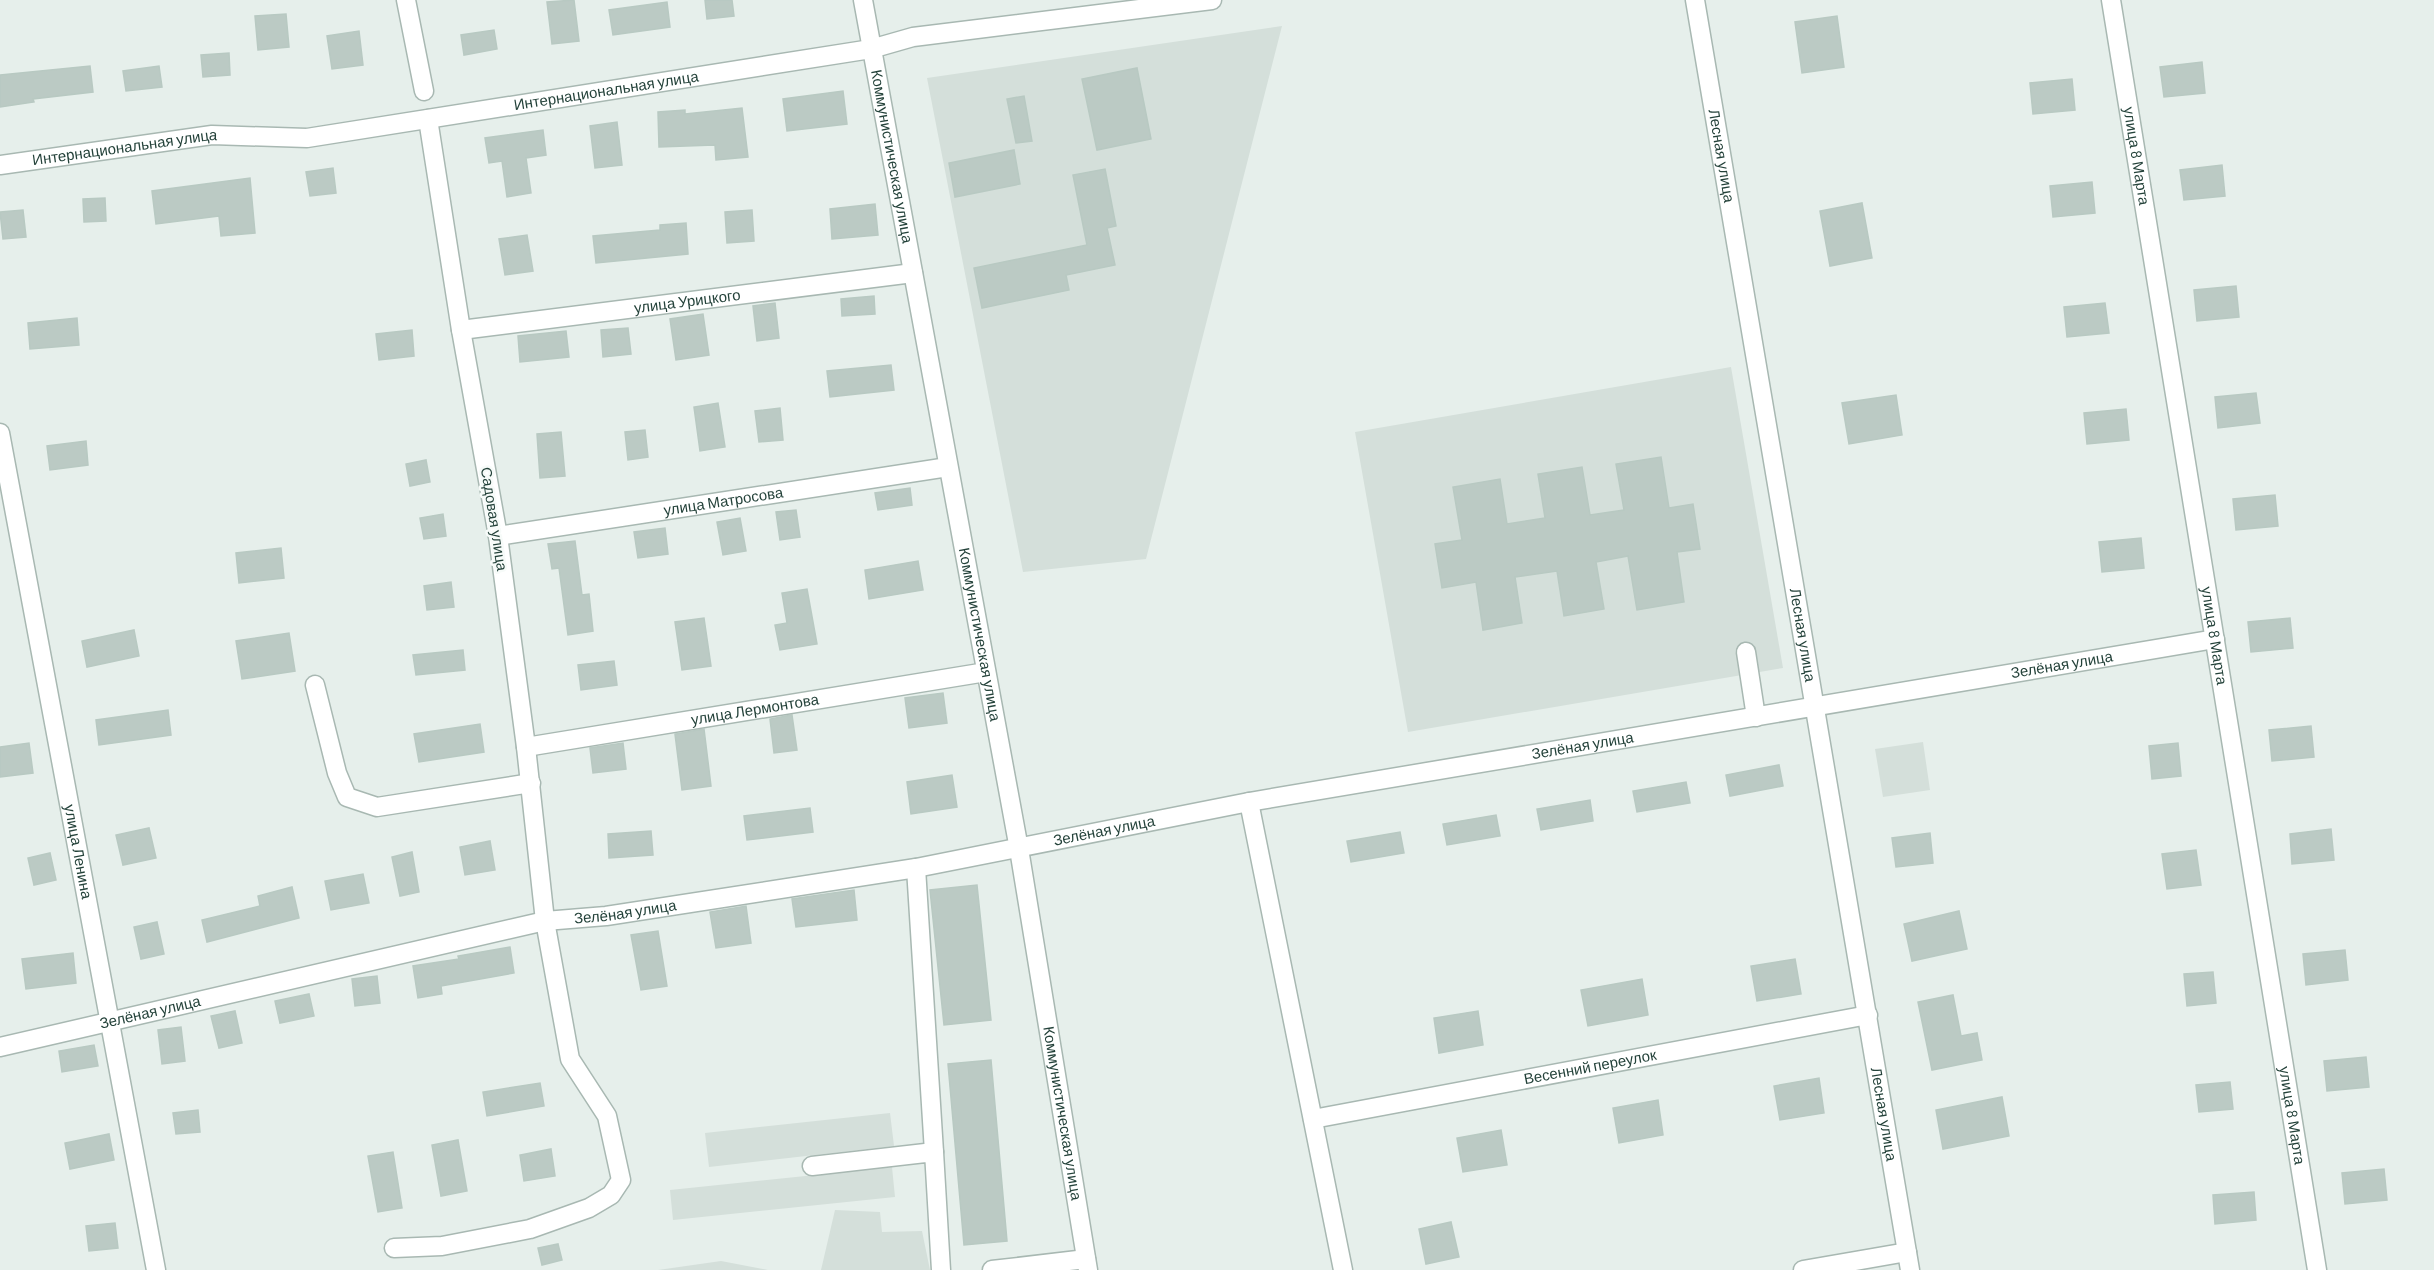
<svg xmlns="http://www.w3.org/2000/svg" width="2434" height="1270" font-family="Barlow,sans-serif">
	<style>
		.built { fill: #d4dfda }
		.building { fill: #bbcac4; stroke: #b8c9c2; stroke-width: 1.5 }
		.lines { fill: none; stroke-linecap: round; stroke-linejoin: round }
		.minor-casing { stroke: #a8b8b2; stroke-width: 21 }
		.minor { stroke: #fff; stroke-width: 18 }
		.labels { text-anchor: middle; stroke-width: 5; stroke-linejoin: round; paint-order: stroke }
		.street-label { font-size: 15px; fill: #24423a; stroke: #f7fbf9 }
	</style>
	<rect width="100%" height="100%" fill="#e6efeb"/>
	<path class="built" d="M 1282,26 L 1146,559 L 1023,572 L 927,78 Z
		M 1731,367 L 1783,668 L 1408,732 L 1355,432 Z
		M 1923,742 L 1930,790 L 1883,797 L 1875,749 Z
		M 890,1113 L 894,1146 L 709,1167 L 705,1133 Z
		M 892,1167 L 895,1197 L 673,1220 L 670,1190 Z
		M 835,1210 L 880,1212 L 882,1232 L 922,1231 L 930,1270 L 821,1270 Z
		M 721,1261 L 768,1270 L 658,1270 Z"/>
	<path class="building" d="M 574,0 L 579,41 L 552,44 L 547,2 Z
		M 705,0 L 732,0 L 734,16 L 707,19 Z
		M 667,2 L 670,27 L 613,35 L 609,10 Z
		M 286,14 L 289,47 L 258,50 L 255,16 Z
		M 1837,16 L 1844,67 L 1802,73 L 1795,22 Z
		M 494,30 L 497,49 L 464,55 L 461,35 Z
		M 359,31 L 363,65 L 332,69 L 327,36 Z
		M 229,53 L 230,75 L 203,77 L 201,55 Z
		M 2202,62 L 2205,93 L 2164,97 L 2160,67 Z
		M 90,66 L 93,92 L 33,99 L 34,102 L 0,107 L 0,75 Z
		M 159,66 L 162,87 L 126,91 L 123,71 Z
		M 1137,68 L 1151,139 L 1097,150 L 1082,79 Z
		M 2072,79 L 2075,110 L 2033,114 L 2030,83 Z
		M 843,91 L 847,124 L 787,131 L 783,99 Z
		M 1024,96 L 1032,141 L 1016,143 L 1007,99 Z
		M 742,108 L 748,157 L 716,160 L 715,145 L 659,147 L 658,112 L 685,110 L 685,114 Z
		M 617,122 L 622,165 L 595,168 L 590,126 Z
		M 543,130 L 546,155 L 526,158 L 531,193 L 507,197 L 502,161 L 489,163 L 485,138 Z
		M 1014,150 L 1020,184 L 955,197 L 949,163 Z
		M 2222,165 L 2225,196 L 2184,200 L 2180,170 Z
		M 333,168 L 336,193 L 310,196 L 306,172 Z
		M 1105,169 L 1116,226 L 1107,228 L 1115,265 L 1066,275 L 1069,290 L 982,308 L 974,268 L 1087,245 L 1073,175 Z
		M 250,178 L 255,233 L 221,236 L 219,216 L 156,224 L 152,191 Z
		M 2092,182 L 2095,213 L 2053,217 L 2050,186 Z
		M 105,198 L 106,221 L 84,222 L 83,199 Z
		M 1862,203 L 1872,258 L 1830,266 L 1820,211 Z
		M 875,204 L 878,235 L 832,239 L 830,209 Z
		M 23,210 L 26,237 L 3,239 L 0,212 Z
		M 752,210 L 754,241 L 727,243 L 725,212 Z
		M 686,223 L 688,254 L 596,263 L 593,236 L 660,230 L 660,225 Z
		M 527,235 L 533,271 L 505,275 L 499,239 Z
		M 2236,286 L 2239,317 L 2197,321 L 2194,290 Z
		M 874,296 L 875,314 L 842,316 L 841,299 Z
		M 775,303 L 779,338 L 757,341 L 753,306 Z
		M 2105,303 L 2109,333 L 2067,337 L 2064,307 Z
		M 703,314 L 709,355 L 676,360 L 670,319 Z
		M 77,318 L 79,345 L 30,349 L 28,323 Z
		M 628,328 L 631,354 L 603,357 L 601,330 Z
		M 412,330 L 414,356 L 379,360 L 376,334 Z
		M 566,331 L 569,357 L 520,362 L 518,336 Z
		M 891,365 L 894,390 L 830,397 L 827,371 Z
		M 2256,393 L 2260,423 L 2218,428 L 2215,397 Z
		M 1896,395 L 1902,435 L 1849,444 L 1842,403 Z
		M 718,403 L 725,447 L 700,451 L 694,407 Z
		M 780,408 L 783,440 L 759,442 L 755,411 Z
		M 2126,409 L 2129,440 L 2087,444 L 2084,413 Z
		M 645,430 L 648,457 L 628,460 L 625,432 Z
		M 561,432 L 565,476 L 540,478 L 537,434 Z
		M 86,441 L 88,465 L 50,470 L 47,446 Z
		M 1661,457 L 1669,508 L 1693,504 L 1700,549 L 1677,552 L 1684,602 L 1637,610 L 1628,556 L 1596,562 L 1604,609 L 1564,616 L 1557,571 L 1515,577 L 1522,623 L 1483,630 L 1476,582 L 1442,588 L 1435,544 L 1462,540 L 1453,487 L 1500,479 L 1507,524 L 1545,518 L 1538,474 L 1582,467 L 1590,515 L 1624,510 L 1616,464 Z
		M 426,460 L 430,482 L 410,486 L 406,464 Z
		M 910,488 L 912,505 L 878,510 L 875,493 Z
		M 2275,495 L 2278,526 L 2236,530 L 2233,499 Z
		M 796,510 L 800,537 L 780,540 L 776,512 Z
		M 443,514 L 446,536 L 424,539 L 420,518 Z
		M 740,518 L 746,551 L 723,555 L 717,522 Z
		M 665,528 L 668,554 L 638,558 L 634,532 Z
		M 2141,538 L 2144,568 L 2102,572 L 2099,542 Z
		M 575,541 L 582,595 L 589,594 L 593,631 L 568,635 L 559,568 L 552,569 L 548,544 Z
		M 281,548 L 284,578 L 239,583 L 236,553 Z
		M 918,561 L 923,590 L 869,599 L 865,570 Z
		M 451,582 L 454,607 L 427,610 L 424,586 Z
		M 807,589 L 817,644 L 780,650 L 775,625 L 787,623 L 782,593 Z
		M 704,618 L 711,666 L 682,670 L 675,622 Z
		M 2290,618 L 2293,648 L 2251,652 L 2248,622 Z
		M 134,630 L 139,656 L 87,667 L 82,641 Z
		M 289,633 L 295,671 L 242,679 L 236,641 Z
		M 463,650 L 465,670 L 416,675 L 413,655 Z
		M 614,661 L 617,685 L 581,690 L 578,665 Z
		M 943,693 L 947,723 L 909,728 L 905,698 Z
		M 168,710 L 171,735 L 99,745 L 96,720 Z
		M 792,715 L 797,750 L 774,753 L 770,719 Z
		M 480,724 L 484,752 L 419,762 L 414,734 Z
		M 2311,726 L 2314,757 L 2272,761 L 2269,730 Z
		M 704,729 L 711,786 L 682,790 L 675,734 Z
		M 29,743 L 33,773 L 0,777 L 0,747 Z
		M 623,743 L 626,769 L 593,773 L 590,748 Z
		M 2178,743 L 2181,776 L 2152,779 L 2149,746 Z
		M 1779,765 L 1783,786 L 1730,796 L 1726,775 Z
		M 952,775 L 957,807 L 911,814 L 907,782 Z
		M 1686,782 L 1690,803 L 1637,812 L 1633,791 Z
		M 1590,800 L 1593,821 L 1541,830 L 1537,809 Z
		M 810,808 L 813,832 L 747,840 L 744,816 Z
		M 1496,815 L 1500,836 L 1447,845 L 1443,824 Z
		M 149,828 L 156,858 L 123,865 L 116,835 Z
		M 2331,829 L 2334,860 L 2292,864 L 2290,834 Z
		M 651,831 L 653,855 L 609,858 L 608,834 Z
		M 1400,832 L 1404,853 L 1351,862 L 1347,841 Z
		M 1930,833 L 1933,863 L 1896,867 L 1892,838 Z
		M 490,841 L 495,870 L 465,875 L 460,847 Z
		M 2196,850 L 2201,885 L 2167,889 L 2162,854 Z
		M 412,852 L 419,892 L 400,896 L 392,857 Z
		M 50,853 L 56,880 L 34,885 L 28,858 Z
		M 363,874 L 369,903 L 331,910 L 325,881 Z
		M 977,885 L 991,1020 L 944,1025 L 930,890 Z
		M 292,887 L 299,918 L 207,942 L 202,920 L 260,906 L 258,896 Z
		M 854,890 L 857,920 L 796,927 L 792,899 Z
		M 746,906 L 751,943 L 716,948 L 710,912 Z
		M 1959,911 L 1967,949 L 1912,961 L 1904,924 Z
		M 157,922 L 164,954 L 141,959 L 134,927 Z
		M 658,931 L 667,986 L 641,990 L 631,935 Z
		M 510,947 L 514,973 L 441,986 L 442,994 L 418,998 L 413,966 L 459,959 L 458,956 Z
		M 2345,950 L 2348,980 L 2306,985 L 2303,954 Z
		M 73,953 L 76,983 L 26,989 L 22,959 Z
		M 1795,959 L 1801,994 L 1757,1001 L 1751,966 Z
		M 2213,972 L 2216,1003 L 2187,1006 L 2184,974 Z
		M 377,976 L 380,1003 L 355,1006 L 352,979 Z
		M 1642,979 L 1648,1015 L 1588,1026 L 1581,990 Z
		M 309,994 L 314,1016 L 280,1023 L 275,1001 Z
		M 1953,995 L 1961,1036 L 1977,1033 L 1982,1060 L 1932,1070 L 1918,1002 Z
		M 235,1011 L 242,1043 L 219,1048 L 211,1016 Z
		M 1478,1011 L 1483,1045 L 1439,1053 L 1434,1018 Z
		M 181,1027 L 185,1061 L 162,1064 L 158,1030 Z
		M 94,1045 L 98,1066 L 62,1072 L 59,1051 Z
		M 2366,1057 L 2369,1087 L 2327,1091 L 2324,1061 Z
		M 991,1060 L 1007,1241 L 964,1245 L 948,1064 Z
		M 1819,1078 L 1824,1113 L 1780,1120 L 1774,1086 Z
		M 2230,1082 L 2233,1109 L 2199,1112 L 2196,1085 Z
		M 540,1083 L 544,1106 L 487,1116 L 483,1092 Z
		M 2002,1097 L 2009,1136 L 1943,1149 L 1936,1110 Z
		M 1658,1100 L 1663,1135 L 1619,1143 L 1613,1108 Z
		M 198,1110 L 200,1132 L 176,1134 L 173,1113 Z
		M 1501,1130 L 1507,1165 L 1463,1172 L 1457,1138 Z
		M 109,1134 L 114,1160 L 70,1169 L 65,1143 Z
		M 458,1140 L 467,1191 L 441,1196 L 432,1145 Z
		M 551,1149 L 555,1176 L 524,1181 L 520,1155 Z
		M 393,1152 L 402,1208 L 378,1212 L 368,1156 Z
		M 2384,1169 L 2387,1200 L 2345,1204 L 2342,1173 Z
		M 2254,1192 L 2256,1220 L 2215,1224 L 2213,1195 Z
		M 1451,1222 L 1459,1257 L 1426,1264 L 1419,1229 Z
		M 115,1223 L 118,1248 L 89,1251 L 86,1226 Z
		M 558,1244 L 562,1260 L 542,1265 L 538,1248 Z"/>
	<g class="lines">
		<g class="minor-casing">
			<g id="minor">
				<path d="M 406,0 L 424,91"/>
				<path id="s1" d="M 863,0 L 1019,849 L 1088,1270"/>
				<path id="s2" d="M 1695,0 L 1910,1270"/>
				<path id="s3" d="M 2111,0 L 2317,1270"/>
				<path id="s4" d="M 0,165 L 212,135 L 307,138 L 871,49 L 913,37 L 1212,0"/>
				<path id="s5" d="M 461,330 L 913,273"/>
				<path id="s6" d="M 0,433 L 156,1270"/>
				<path id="s7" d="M 498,536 L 948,467"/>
				<path d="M 1746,652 L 1756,717"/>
				<path d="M 315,685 L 337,773 L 347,797 L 377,807 L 531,783"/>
				<path id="s8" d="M 526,747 L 986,672"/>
				<path d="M 1249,802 L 1343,1270"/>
				<path d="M 916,868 L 934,1152"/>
				<path id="s9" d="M 0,1047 L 545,921 L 606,916 L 916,868 L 1249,802 L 2215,639"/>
				<path id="s10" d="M 1313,1119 L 1868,1015"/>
				<path d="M 812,1166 L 934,1152 L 941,1270"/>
				<path d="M 394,1248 L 442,1246 L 530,1229 L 589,1208 L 611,1195 L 621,1180 L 607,1116 L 570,1059 L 545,921 L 526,747 L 498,536 L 461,330 L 428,119"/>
				<path d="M 992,1270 L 1086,1259"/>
				<path d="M 1803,1270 L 1907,1252"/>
			</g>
		</g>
		<use href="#minor" class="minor"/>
	</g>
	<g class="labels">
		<g class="street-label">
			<text dy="5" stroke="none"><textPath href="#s4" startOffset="612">Интернациональная улица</textPath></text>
			<text dy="5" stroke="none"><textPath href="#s4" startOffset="126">Интернациональная улица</textPath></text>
			<text dy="5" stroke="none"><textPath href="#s3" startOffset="158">улица 8 Марта</textPath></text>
			<text dy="5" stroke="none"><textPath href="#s1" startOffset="159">Коммунистическая улица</textPath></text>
			<text dy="5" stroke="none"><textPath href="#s2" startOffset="158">Лесная улица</textPath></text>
			<text dy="5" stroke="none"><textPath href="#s5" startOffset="228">улица Урицкого</textPath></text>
			<text dy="5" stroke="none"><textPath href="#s7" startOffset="228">улица Матросова</textPath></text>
			<text transform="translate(494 519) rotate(81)" y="5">Садовая улица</text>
			<text dy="5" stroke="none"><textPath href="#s1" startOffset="645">Коммунистическая улица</textPath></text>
			<text dy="5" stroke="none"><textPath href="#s2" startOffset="644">Лесная улица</textPath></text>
			<text dy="5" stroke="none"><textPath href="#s3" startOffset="644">улица 8 Марта</textPath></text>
			<text dy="5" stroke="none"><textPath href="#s9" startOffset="2098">Зелёная улица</textPath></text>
			<text dy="5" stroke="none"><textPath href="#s8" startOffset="232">улица Лермонтова</textPath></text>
			<text dy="5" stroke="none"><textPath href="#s9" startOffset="1612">Зелёная улица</textPath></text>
			<text dy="5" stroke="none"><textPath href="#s9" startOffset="1126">Зелёная улица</textPath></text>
			<text dy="5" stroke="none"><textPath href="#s6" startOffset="426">улица Ленина</textPath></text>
			<text dy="5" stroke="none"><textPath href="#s9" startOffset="640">Зелёная улица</textPath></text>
			<text dy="5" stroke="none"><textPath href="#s9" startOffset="154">Зелёная улица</textPath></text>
			<text dy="5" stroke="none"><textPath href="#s10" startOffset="282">Весенний переулок</textPath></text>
			<text dy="5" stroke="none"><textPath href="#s1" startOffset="1131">Коммунистическая улица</textPath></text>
			<text dy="5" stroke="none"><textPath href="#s2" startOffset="1130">Лесная улица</textPath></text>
			<text dy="5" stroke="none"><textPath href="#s3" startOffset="1130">улица 8 Марта</textPath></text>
		</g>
	</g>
</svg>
